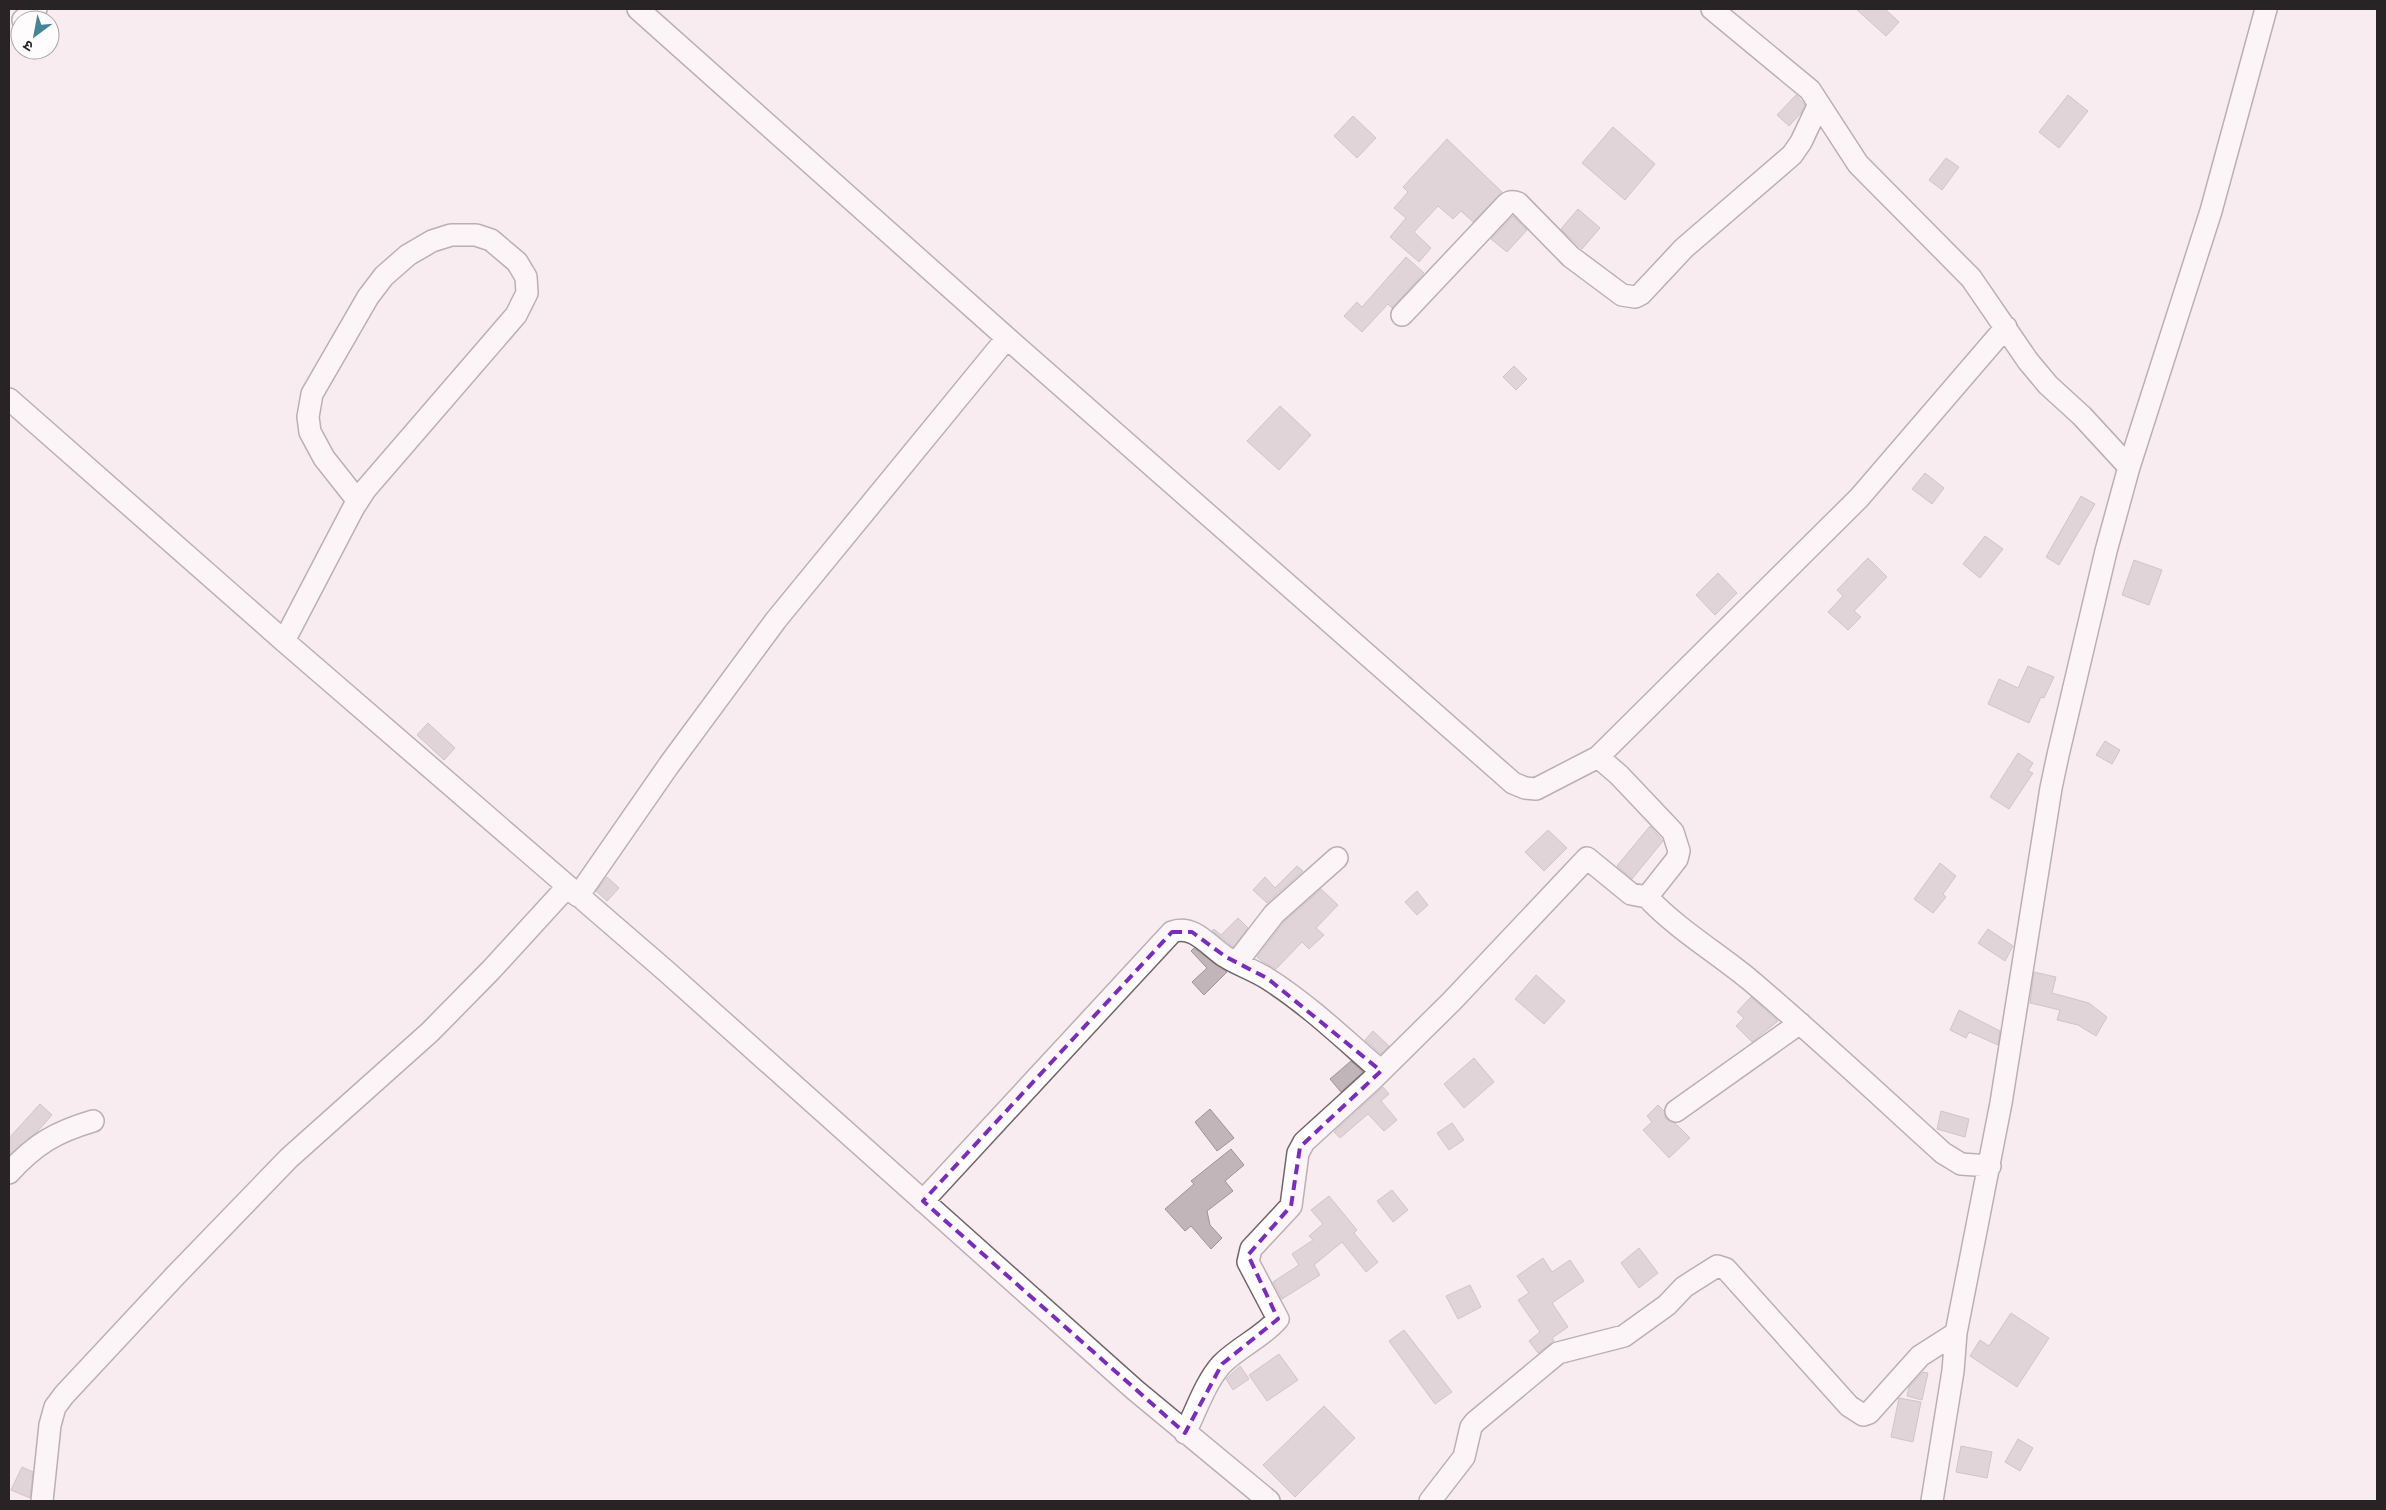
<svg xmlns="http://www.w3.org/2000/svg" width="2386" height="1510" font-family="Rubik,'Noto Sans Devanagari',sans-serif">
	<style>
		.building { fill: #c2b5ba; stroke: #a09398 }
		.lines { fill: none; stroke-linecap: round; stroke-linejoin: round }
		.minor-casing { stroke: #716569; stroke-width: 24 }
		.minor { stroke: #fff; stroke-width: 21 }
		.marked { fill: none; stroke: #7b2cbf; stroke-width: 4; stroke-dasharray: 10 6; stroke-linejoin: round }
	</style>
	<rect width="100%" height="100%" fill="#f9ecf0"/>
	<path class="building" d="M 1856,9 L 1885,9 L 1899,22 L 1886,36 Z
		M 1796,95 L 1805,105 L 1801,113 L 1789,126 L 1777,115 Z
		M 2068,95 L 2088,111 L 2059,148 L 2039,132 Z
		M 1353,116 L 1376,138 L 1357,158 L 1334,136 Z
		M 1613,127 L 1655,164 L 1625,200 L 1582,163 Z
		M 1447,139 L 1502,192 L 1473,222 L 1461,211 L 1453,219 L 1438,206 L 1414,232 L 1431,248 L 1419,262 L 1390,237 L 1406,218 L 1394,208 L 1408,192 L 1403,187 Z
		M 1946,158 L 1959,167 L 1942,190 L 1929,180 Z
		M 1578,209 L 1600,228 L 1582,249 L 1561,229 Z
		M 1513,216 L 1527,230 L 1507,252 L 1491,239 Z
		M 1406,257 L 1424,273 L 1392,308 L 1388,304 L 1362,332 L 1344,316 L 1357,302 L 1362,307 Z
		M 1514,366 L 1527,379 L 1516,390 L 1503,377 Z
		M 1280,406 L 1311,435 L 1279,470 L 1247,441 Z
		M 1925,473 L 1944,488 L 1932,504 L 1912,489 Z
		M 2081,496 L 2095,504 L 2059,565 L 2046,557 Z
		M 1985,536 L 2003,549 L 1980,578 L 1963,564 Z
		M 1868,558 L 1887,577 L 1854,611 L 1861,617 L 1848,630 L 1828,612 L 1843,596 L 1837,590 Z
		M 2134,560 L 2162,570 L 2149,605 L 2122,595 Z
		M 1718,573 L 1737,593 L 1715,615 L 1696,595 Z
		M 2028,666 L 2054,677 L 2044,698 L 2041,697 L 2029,723 L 1988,704 L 1999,679 L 2018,688 Z
		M 428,723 L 455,748 L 444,760 L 417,735 Z
		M 2105,741 L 2120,750 L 2112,764 L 2096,755 Z
		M 2018,753 L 2033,763 L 2028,771 L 2033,773 L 2009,809 L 1990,797 Z
		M 1650,826 L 1663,841 L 1632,879 L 1617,866 Z
		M 1548,830 L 1567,848 L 1544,871 L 1525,852 Z
		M 1940,863 L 1956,876 L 1943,894 L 1946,897 L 1933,913 L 1914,899 Z
		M 1297,866 L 1303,871 L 1267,903 L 1253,890 L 1265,877 L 1275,888 Z
		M 607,877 L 619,888 L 607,901 L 596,891 Z
		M 1321,889 L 1338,905 L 1316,928 L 1324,935 L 1309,949 L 1302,942 L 1276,969 L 1262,961 L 1257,957 L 1283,923 Z
		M 1417,891 L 1428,905 L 1417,915 L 1405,902 Z
		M 1238,918 L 1248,928 L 1233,947 L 1212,931 L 1214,929 L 1221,935 Z
		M 1988,929 L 2013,946 L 2005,961 L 1978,943 Z
		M 1194,948 L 1227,972 L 1204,995 L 1192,982 L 1207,968 L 1191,951 Z
		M 2034,972 L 2056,977 L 2052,993 L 2089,1003 L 2107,1017 L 2096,1036 L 2078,1025 L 2057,1020 L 2060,1010 L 2030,1003 Z
		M 1536,975 L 1565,1001 L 1544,1024 L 1515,999 Z
		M 1751,997 L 1778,1021 L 1752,1042 L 1736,1026 L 1744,1018 L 1737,1012 Z
		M 1959,1010 L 2000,1031 L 1998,1045 L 1969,1032 L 1966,1038 L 1950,1030 Z
		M 1373,1031 L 1389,1046 L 1381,1054 L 1365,1040 Z
		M 1474,1058 L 1494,1082 L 1464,1108 L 1444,1084 Z
		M 1351,1061 L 1363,1072 L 1341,1092 L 1330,1079 Z
		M 1383,1087 L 1389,1094 L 1381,1101 L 1397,1120 L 1384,1131 L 1368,1114 L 1340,1138 L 1334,1132 Z
		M 40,1104 L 52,1115 L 37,1132 L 9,1155 L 9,1138 Z
		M 1658,1105 L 1664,1111 L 1666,1119 L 1675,1123 L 1690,1138 L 1669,1158 L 1643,1130 L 1652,1122 L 1647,1116 Z
		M 1210,1109 L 1234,1138 L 1217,1151 L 1195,1122 Z
		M 1941,1111 L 1969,1119 L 1965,1137 L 1937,1129 Z
		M 1452,1123 L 1464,1140 L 1449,1150 L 1437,1133 Z
		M 1231,1149 L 1244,1165 L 1225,1181 L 1233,1191 L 1207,1211 L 1210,1225 L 1222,1238 L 1211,1249 L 1191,1226 L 1185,1231 L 1165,1209 L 1194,1184 L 1191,1181 Z
		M 1392,1190 L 1408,1210 L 1393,1222 L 1377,1201 Z
		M 1329,1196 L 1357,1230 L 1354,1233 L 1378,1262 L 1366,1272 L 1342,1242 L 1314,1265 L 1320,1275 L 1282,1299 L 1273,1282 L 1299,1265 L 1292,1254 L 1313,1240 L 1309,1236 L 1323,1224 L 1311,1210 Z
		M 1639,1248 L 1658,1273 L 1639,1288 L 1621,1263 Z
		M 1543,1258 L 1552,1272 L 1570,1260 L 1584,1281 L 1552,1303 L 1568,1327 L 1552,1338 L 1554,1341 L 1538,1353 L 1529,1341 L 1540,1332 L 1518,1300 L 1529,1293 L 1517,1276 Z
		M 1470,1285 L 1481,1307 L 1458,1319 L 1446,1296 Z
		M 2011,1313 L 2049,1338 L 2017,1387 L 1970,1356 L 1980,1340 L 1989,1346 Z
		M 1404,1330 L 1452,1392 L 1435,1404 L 1389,1341 Z
		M 1279,1354 L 1298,1380 L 1267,1401 L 1249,1375 Z
		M 1240,1366 L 1249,1379 L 1233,1390 L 1226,1379 Z
		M 1923,1372 L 1928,1373 L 1922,1400 L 1907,1396 L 1909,1387 Z
		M 1899,1398 L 1921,1402 L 1913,1442 L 1891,1437 Z
		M 1324,1406 L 1355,1438 L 1295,1497 L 1263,1465 Z
		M 2018,1439 L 2033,1448 L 2020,1471 L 2005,1462 Z
		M 1961,1446 L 1992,1452 L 1987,1478 L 1956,1472 Z
		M 22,1467 L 33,1472 L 30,1498 L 11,1490 Z"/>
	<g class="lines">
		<g class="minor-casing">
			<path id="minor" d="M 638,9 L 1007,338 L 1513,783 L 1525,788 L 1536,789 L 1598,757 L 1859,498 L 2006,327
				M 1712,9 L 1810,90 L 1858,164 L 1971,278 L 2028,361 L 2048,385 L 2082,416 L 2129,467
				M 23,20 L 36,9
				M 1402,315 L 1503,208 C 1508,202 1511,200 1518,203 L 1571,257 L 1622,295 L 1635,297 L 1641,294 L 1684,248 L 1792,155 L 1801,142 L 1819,104
				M 9,399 L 284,641 L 666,971 L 1135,1390 L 1269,1501
				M 284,641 L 354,507 L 365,490 L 516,315 L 527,293 L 526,277 L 517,262 L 491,240 L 476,235 L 451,235 L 432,241 L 408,255 L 384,276 L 368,297 L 312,394 L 308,417 L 310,432 L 324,458 L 358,501
				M 1598,757 L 1619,775 L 1673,832 L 1679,851 L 1677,859 L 1647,897 C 1677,929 1716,952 1750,980 C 1816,1036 1879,1095 1943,1153 L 1961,1164 L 1990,1166
				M 1237,962 L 1274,914 L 1337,858
				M 1676,1111 L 1800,1023
				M 9,1173 C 35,1144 56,1132 93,1121
				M 923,1201 L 1172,932 C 1193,924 1208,945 1224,956 C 1238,965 1254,970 1268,979 C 1309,1005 1345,1040 1381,1071
				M 1185,1433 C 1196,1411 1205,1383 1221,1365 C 1238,1347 1262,1338 1278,1319 L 1248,1262 L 1251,1249 L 1291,1206 L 1298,1153 L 1304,1142 L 1371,1081 L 1452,1001 L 1587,858 L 1631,894 L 1647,897
				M 42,1501 L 50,1425 L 55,1407 L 64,1395 L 174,1277 L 289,1158 L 430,1032 L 491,970 L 567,887 L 578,896 L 669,765 L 776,620 L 1007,338
				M 1430,1501 L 1464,1457 L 1471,1427 L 1475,1422 L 1558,1353 L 1624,1336 L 1667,1305 L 1684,1287 L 1717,1266 L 1726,1269 L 1849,1406 L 1863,1415 L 1869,1413 L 1920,1356 L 1956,1333
				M 1932,1501 L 1953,1371 L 1956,1333 L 2001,1103 L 2051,788 L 2058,755 L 2106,551 L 2129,467 L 2211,211 L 2266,9"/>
		</g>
		<use href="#minor" class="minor"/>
	</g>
	<path d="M0 0H2386V1510H0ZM 1172,932 L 1192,932 L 1226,957 L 1267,978 L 1381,1071 L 1300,1147 L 1291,1206 L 1248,1255 L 1278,1319 L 1222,1364 L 1185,1433 L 923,1201 Z" fill="#f9ecf0" fill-opacity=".55" fill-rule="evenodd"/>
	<path class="marked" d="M 1172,932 L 1192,932 L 1226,957 L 1267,978 L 1381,1071 L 1300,1147 L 1291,1206 L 1248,1255 L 1278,1319 L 1222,1364 L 1185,1433 L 923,1201 Z"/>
	<rect width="2386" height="1510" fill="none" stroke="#282325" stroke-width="20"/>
	<g transform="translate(35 35) rotate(212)"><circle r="24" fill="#fffcfd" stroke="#a9a5a7"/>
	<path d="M0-4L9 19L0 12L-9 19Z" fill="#448598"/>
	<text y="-8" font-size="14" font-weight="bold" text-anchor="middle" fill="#282325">उ</text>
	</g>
</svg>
